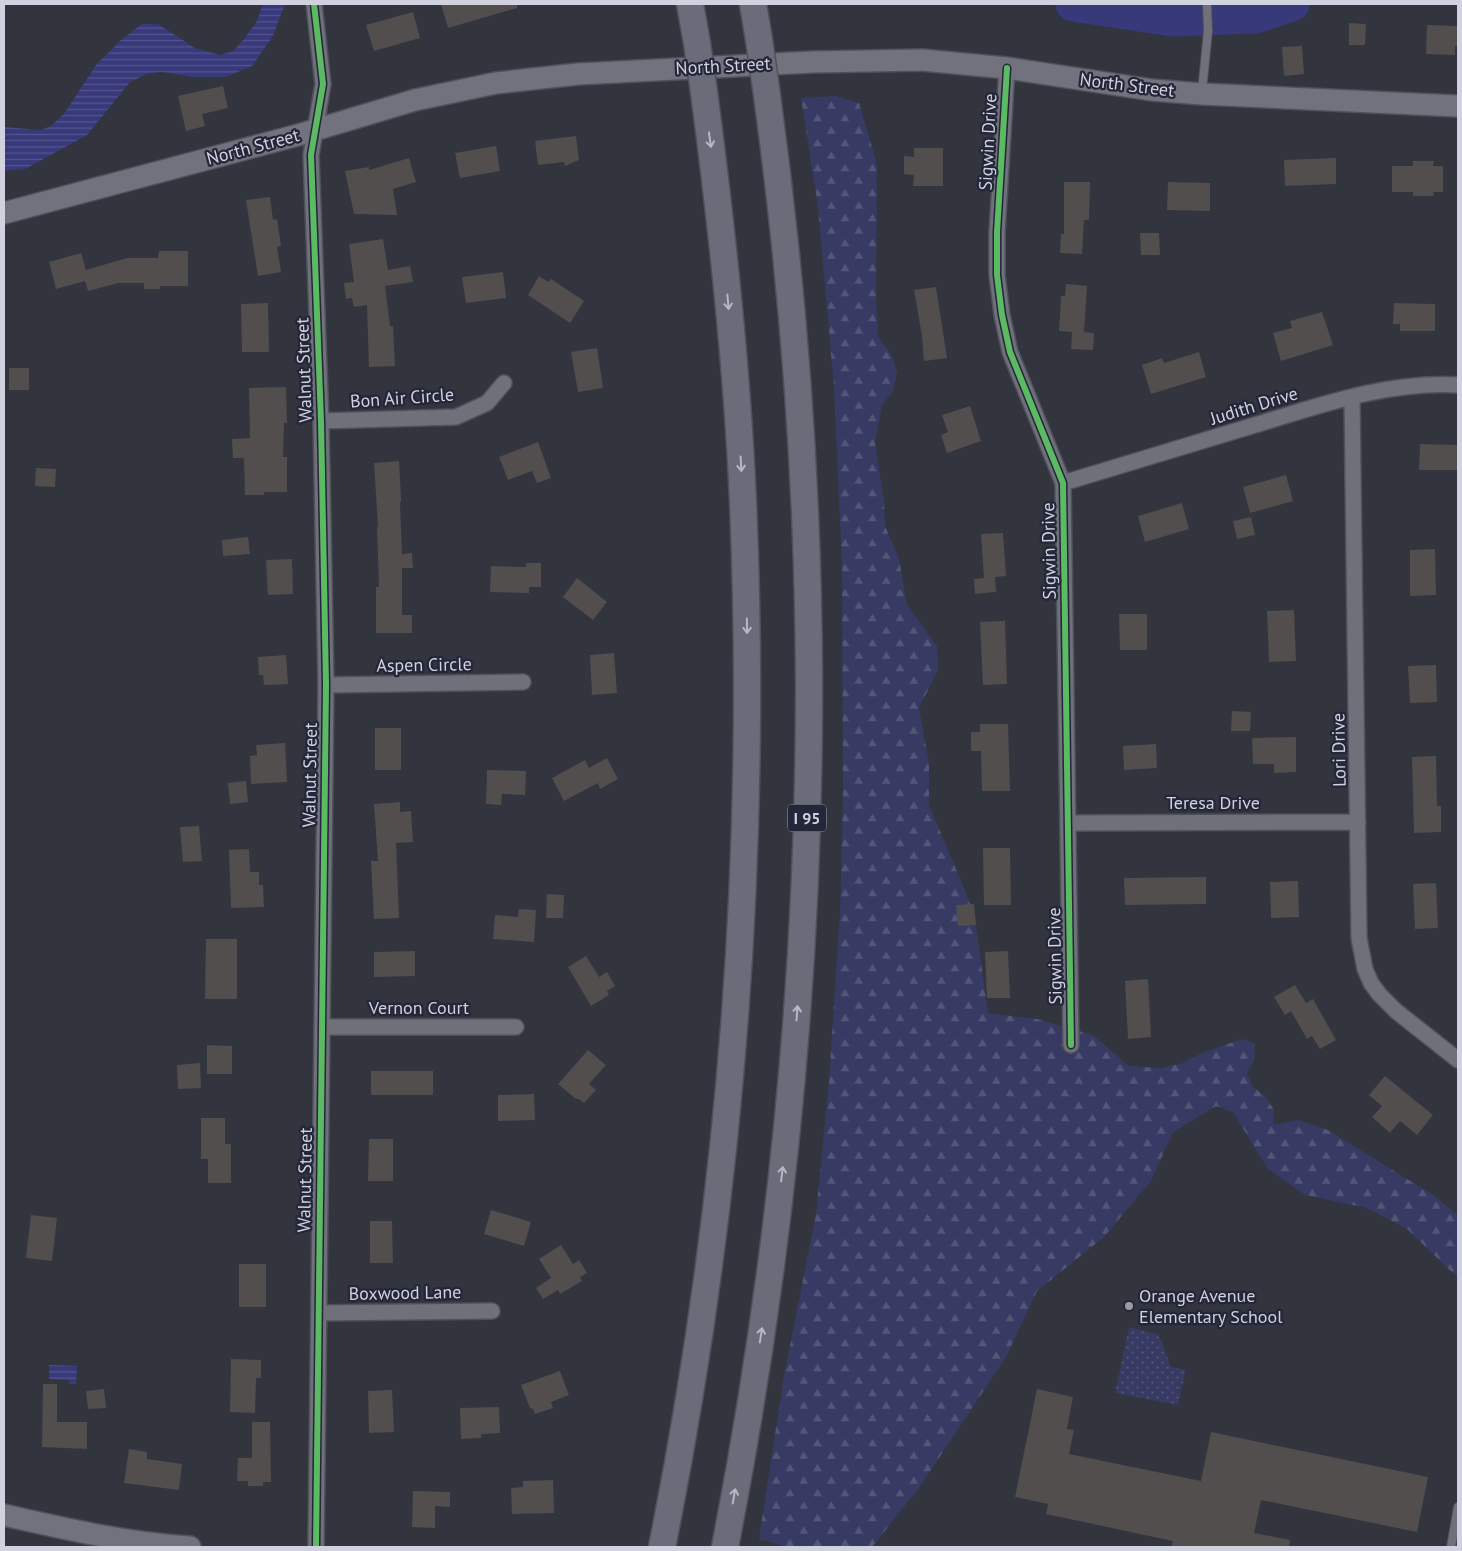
<svg xmlns="http://www.w3.org/2000/svg" width="1462" height="1551" font-family="'PT Sans',sans-serif">
	<style>
		.forest { fill: url(#forest-firs) }
		.park { fill: url(#park-dots) }
		.water { fill: url(#water-rules) }
		.lines { fill: none; stroke-linecap: round; stroke-linejoin: round }
		.river { stroke: #38397b; stroke-width: 35 }
		.building { fill: #514e4d }
		.service-casing { stroke: #4f5059; stroke-width: 10 }
		.minor-casing { stroke: #4f5059; stroke-width: 18 }
		.secondary-casing { stroke: #4f5059; stroke-width: 24 }
		.motorway-casing { stroke: #4f5059; stroke-width: 29 }
		.service { stroke: #6f707a; stroke-width: 8 }
		.minor { stroke: #6f707a; stroke-width: 15 }
		.secondary { stroke: #71727d; stroke-width: 21 }
		.motorway { stroke: #6a6c7a; stroke-width: 26 }
		.motorway-bridge-casing { stroke: #4f5059; stroke-width: 29; stroke-linecap: butt }
		.motorway-bridge { stroke: #6a6c7a; stroke-width: 26 }
		.cycleway-casing { stroke: #242639; stroke-width: 9 }
		.cycleway { stroke: #5cba63; stroke-width: 6 }
		.oneway { stroke: #b6b8c6 }
		.poi-dot { fill: #999ba7; stroke: #242639; stroke-width: 2 }
		.labels { text-anchor: middle; stroke-width: 4.5; stroke-linejoin: round; paint-order: stroke }
		.shield { fill: #242639; stroke: #9c9ead; stroke-width: 1 }
		.shield-label { font-size: 16px; font-weight: bold; fill: #d0d2df }
		.street-label { font-size: 18px; fill: #d0d2df; stroke: #242639 }
		.poi-label { font-size: 18px; fill: #d0d2df; stroke: #242639; text-anchor: start }
	</style>
	<defs>
		<pattern id="forest-firs" width="22" height="20" patternUnits="userSpaceOnUse" patternTransform="scale(1.25)"><rect width="22" height="20" fill="#373a62"/><path d="M5 1l3.5 6h-7zM16 11l3.5 6h-7z" fill="#535678"/></pattern>
		<pattern id="park-dots" width="8" height="8" patternUnits="userSpaceOnUse" patternTransform="scale(1.25)"><rect width="8" height="8" fill="#373a62"/><path d="M2 2h.1M6 6h.1" fill="none" stroke="#535678" stroke-width="1.8" stroke-linecap="round"/></pattern>
		<pattern id="water-rules" width="6" height="5" patternUnits="userSpaceOnUse" patternTransform="scale(1.25)"><rect width="6" height="5" fill="#38397b"/><path d="M0 2.5h6" fill="none" stroke="#54558d"/></pattern>
	</defs>
	<rect width="100%" height="100%" fill="#32343e"/>
	<path class="forest" d="M 835,96 L 859,103 L 877,164 L 876,297 L 878,336 L 893,358 L 897,372 L 893,391 L 882,405 L 875,443 L 884,500 L 885,526 L 899,559 L 907,605 L 937,646 L 938,670 L 919,708 L 929,764 L 929,805 L 974,912 L 988,1013 L 1037,1019 L 1093,1035 L 1129,1066 L 1161,1068 L 1183,1063 L 1202,1053 L 1242,1039 L 1254,1043 L 1255,1059 L 1247,1073 L 1252,1086 L 1265,1096 L 1274,1110 L 1273,1125 L 1298,1120 L 1328,1130 L 1433,1195 L 1458,1215 L 1458,1278 L 1407,1229 L 1367,1208 L 1305,1195 L 1268,1169 L 1233,1112 L 1216,1106 L 1173,1132 L 1151,1181 L 1103,1238 L 1037,1291 L 1006,1357 L 919,1488 L 872,1547 L 787,1547 L 759,1539 L 784,1376 L 816,1214 L 829,1082 L 840,912 L 843,797 L 842,566 L 834,387 L 818,207 L 801,98 Z"/>
	<path class="park" d="M 1129,1327 L 1159,1335 L 1171,1367 L 1186,1370 L 1178,1405 L 1115,1393 Z"/>
	<path class="water" d="M 263,4 L 285,4 L 273,36 L 252,66 L 226,77 L 193,77 L 163,72 L 149,73 L 130,82 L 87,135 L 25,169 L 4,171 L 4,127 L 41,130 L 51,126 L 64,114 L 96,65 L 121,40 L 142,24 L 158,24 L 195,48 L 220,55 L 233,51 L 244,39 L 257,21 Z
		M 49,1365 L 77,1366 L 76,1384 L 69,1384 L 69,1380 L 49,1379 Z"/>
	<g class="lines">
		<path class="river" d="M 1073,4 L 1172,19 L 1255,16 L 1292,4"/>
	</g>
	<path class="building" d="M 441,4 L 517,4 L 517,8 L 448,28 Z
		M 413,12 L 420,38 L 374,51 L 366,25 Z
		M 1349,23 L 1366,24 L 1365,45 L 1349,45 Z
		M 1427,25 L 1458,26 L 1458,46 L 1455,46 L 1455,55 L 1426,54 Z
		M 1302,46 L 1304,74 L 1284,76 L 1282,47 Z
		M 223,86 L 228,108 L 202,114 L 205,126 L 186,131 L 178,96 Z
		M 576,136 L 579,160 L 565,166 L 564,162 L 538,165 L 535,141 Z
		M 496,146 L 500,171 L 460,178 L 455,153 Z
		M 914,148 L 943,148 L 943,186 L 913,186 L 914,175 L 904,174 L 904,156 L 914,157 Z
		M 409,158 L 416,182 L 393,189 L 397,215 L 354,214 L 345,171 L 369,167 L 369,170 Z
		M 1336,158 L 1336,184 L 1285,186 L 1284,160 Z
		M 1413,161 L 1434,161 L 1433,166 L 1443,166 L 1443,192 L 1433,192 L 1434,196 L 1413,196 L 1413,192 L 1392,192 L 1392,166 L 1413,166 Z
		M 1064,182 L 1090,182 L 1089,220 L 1084,220 L 1082,254 L 1060,253 L 1061,234 L 1064,234 Z
		M 1168,182 L 1210,183 L 1210,211 L 1167,210 Z
		M 270,197 L 273,220 L 277,219 L 281,246 L 277,247 L 281,272 L 258,276 L 246,200 Z
		M 1140,233 L 1159,233 L 1160,255 L 1141,255 Z
		M 383,239 L 388,270 L 410,266 L 413,282 L 385,286 L 390,326 L 393,326 L 395,366 L 369,367 L 367,305 L 354,307 L 352,298 L 346,299 L 344,283 L 354,282 L 349,244 Z
		M 159,251 L 188,251 L 188,286 L 160,286 L 160,289 L 144,289 L 144,283 L 118,283 L 88,291 L 85,281 L 56,289 L 49,262 L 81,253 L 86,270 L 127,258 L 158,258 Z
		M 503,272 L 506,298 L 466,303 L 462,277 Z
		M 539,276 L 548,282 L 551,279 L 584,301 L 570,323 L 528,295 Z
		M 1066,284 L 1087,286 L 1084,332 L 1094,333 L 1093,350 L 1071,349 L 1072,332 L 1059,331 L 1061,296 L 1065,296 Z
		M 936,287 L 947,358 L 924,361 L 922,336 L 914,290 Z
		M 268,303 L 269,352 L 242,352 L 241,304 Z
		M 1394,303 L 1435,304 L 1435,331 L 1400,331 L 1400,324 L 1393,324 Z
		M 1322,312 L 1333,345 L 1281,361 L 1273,333 L 1292,328 L 1290,321 Z
		M 597,348 L 603,388 L 578,392 L 571,352 Z
		M 1199,352 L 1206,377 L 1151,394 L 1142,365 L 1162,358 L 1164,363 Z
		M 9,368 L 29,368 L 29,390 L 9,390 Z
		M 286,387 L 287,423 L 284,423 L 283,457 L 287,457 L 287,492 L 264,492 L 264,495 L 245,495 L 244,458 L 233,458 L 232,439 L 250,438 L 249,388 Z
		M 970,406 L 981,441 L 947,453 L 941,435 L 948,432 L 942,415 Z
		M 538,442 L 551,478 L 537,483 L 532,471 L 508,480 L 499,457 Z
		M 1420,444 L 1458,445 L 1458,470 L 1419,470 Z
		M 399,461 L 401,498 L 401,502 L 400,502 L 402,554 L 412,553 L 413,568 L 402,568 L 402,615 L 412,615 L 412,633 L 376,633 L 376,587 L 379,587 L 377,527 L 378,527 L 374,463 Z
		M 36,468 L 56,469 L 55,487 L 35,486 Z
		M 1286,475 L 1293,501 L 1250,513 L 1243,487 Z
		M 1182,503 L 1189,529 L 1145,542 L 1138,516 Z
		M 1251,517 L 1255,535 L 1237,539 L 1233,521 Z
		M 1003,533 L 1006,576 L 984,578 L 981,534 Z
		M 248,537 L 250,554 L 223,556 L 222,540 Z
		M 1435,549 L 1436,595 L 1410,596 L 1410,550 Z
		M 292,559 L 293,594 L 268,595 L 266,560 Z
		M 526,563 L 541,563 L 541,587 L 529,587 L 529,593 L 490,592 L 491,566 L 526,567 Z
		M 995,577 L 996,592 L 975,594 L 974,579 Z
		M 577,578 L 607,602 L 593,620 L 563,597 Z
		M 1294,610 L 1296,661 L 1269,662 L 1267,611 Z
		M 1119,614 L 1147,614 L 1147,650 L 1120,650 Z
		M 1005,621 L 1007,684 L 983,685 L 980,622 Z
		M 614,653 L 617,693 L 592,695 L 590,655 Z
		M 286,655 L 288,684 L 264,685 L 263,675 L 259,675 L 258,657 Z
		M 1436,665 L 1437,702 L 1410,703 L 1408,666 Z
		M 1232,711 L 1251,712 L 1250,731 L 1231,731 Z
		M 980,724 L 1008,724 L 1010,791 L 982,791 L 981,751 L 971,751 L 971,732 L 980,732 Z
		M 375,728 L 401,728 L 401,770 L 375,770 Z
		M 1296,737 L 1296,772 L 1274,773 L 1274,764 L 1253,764 L 1252,738 Z
		M 285,743 L 287,782 L 251,784 L 250,756 L 257,755 L 256,745 Z
		M 1156,744 L 1157,768 L 1124,770 L 1123,746 Z
		M 1436,756 L 1437,806 L 1441,806 L 1441,832 L 1414,833 L 1412,757 Z
		M 607,758 L 618,779 L 600,789 L 598,783 L 564,801 L 552,778 L 585,760 L 589,768 Z
		M 487,770 L 526,771 L 525,795 L 502,794 L 501,805 L 486,804 Z
		M 246,781 L 248,802 L 230,804 L 228,783 Z
		M 400,802 L 400,812 L 411,811 L 413,842 L 396,843 L 399,918 L 374,919 L 371,861 L 378,861 L 374,804 Z
		M 199,826 L 202,861 L 183,862 L 180,827 Z
		M 983,848 L 1010,848 L 1011,905 L 984,905 Z
		M 249,849 L 250,872 L 259,872 L 259,885 L 263,885 L 264,907 L 231,908 L 229,850 Z
		M 1206,877 L 1206,904 L 1125,905 L 1124,878 Z
		M 1298,881 L 1299,917 L 1271,918 L 1270,882 Z
		M 1436,883 L 1438,928 L 1415,929 L 1413,884 Z
		M 547,894 L 564,895 L 563,918 L 546,918 Z
		M 974,904 L 976,925 L 958,926 L 956,905 Z
		M 519,909 L 536,910 L 534,942 L 493,939 L 495,915 L 518,917 Z
		M 206,939 L 237,939 L 237,999 L 205,999 Z
		M 415,951 L 415,976 L 374,977 L 374,952 Z
		M 1008,951 L 1010,998 L 987,998 L 985,952 Z
		M 586,956 L 599,977 L 607,972 L 615,986 L 607,991 L 609,995 L 591,1006 L 568,967 Z
		M 1148,979 L 1151,1037 L 1128,1039 L 1125,981 Z
		M 1295,985 L 1306,1003 L 1313,999 L 1336,1040 L 1320,1049 L 1312,1036 L 1307,1039 L 1291,1011 L 1285,1015 L 1274,997 Z
		M 207,1045 L 232,1046 L 232,1074 L 207,1074 Z
		M 588,1050 L 606,1065 L 589,1084 L 596,1090 L 584,1103 L 579,1099 L 576,1099 L 558,1084 Z
		M 200,1063 L 201,1088 L 178,1089 L 177,1065 Z
		M 371,1071 L 433,1071 L 433,1095 L 371,1095 Z
		M 1385,1076 L 1433,1115 L 1417,1135 L 1400,1121 L 1390,1133 L 1372,1117 L 1382,1106 L 1369,1095 Z
		M 534,1094 L 535,1120 L 498,1121 L 498,1095 Z
		M 201,1118 L 225,1118 L 225,1144 L 231,1144 L 231,1183 L 208,1183 L 208,1159 L 201,1159 Z
		M 369,1139 L 393,1139 L 393,1181 L 368,1181 Z
		M 491,1210 L 531,1222 L 524,1246 L 484,1234 Z
		M 31,1215 L 57,1218 L 52,1261 L 26,1258 Z
		M 370,1221 L 392,1221 L 393,1263 L 370,1263 Z
		M 561,1245 L 573,1264 L 579,1260 L 587,1273 L 580,1277 L 582,1281 L 560,1294 L 558,1290 L 543,1299 L 536,1288 L 551,1278 L 539,1259 Z
		M 239,1264 L 266,1264 L 266,1307 L 239,1307 Z
		M 231,1359 L 261,1360 L 261,1378 L 256,1378 L 255,1413 L 230,1412 Z
		M 560,1371 L 569,1395 L 551,1402 L 553,1408 L 535,1414 L 533,1409 L 530,1408 L 521,1385 Z
		M 43,1384 L 57,1384 L 57,1422 L 87,1422 L 87,1449 L 42,1447 Z
		M 104,1389 L 106,1408 L 88,1409 L 86,1391 Z
		M 1037,1389 L 1073,1397 L 1067,1429 L 1074,1430 L 1069,1454 L 1201,1481 L 1211,1432 L 1428,1477 L 1417,1532 L 1261,1500 L 1254,1533 L 1290,1540 L 1289,1547 L 1171,1547 L 1173,1541 L 1046,1514 L 1048,1504 L 1015,1497 Z
		M 392,1390 L 394,1432 L 369,1433 L 368,1391 Z
		M 499,1407 L 500,1433 L 481,1434 L 481,1438 L 461,1439 L 460,1408 Z
		M 252,1422 L 270,1422 L 271,1482 L 263,1482 L 263,1486 L 248,1486 L 248,1481 L 237,1481 L 238,1458 L 252,1458 Z
		M 129,1449 L 147,1452 L 147,1459 L 182,1464 L 179,1490 L 124,1483 Z
		M 553,1480 L 554,1513 L 512,1514 L 511,1488 L 523,1487 L 523,1481 Z
		M 413,1491 L 450,1492 L 450,1507 L 435,1506 L 435,1528 L 412,1527 Z"/>
	<g class="lines">
		<g class="service-casing">
			<path id="service" d="M 1202,91 L 1208,31 L 1207,4
				M 1451,1547 L 1458,1507"/>
		</g>
		<g class="minor-casing">
			<path id="minor" d="M 314,4 L 323,84 L 311,155 L 321,421 L 326,685 L 316,1547
				M 1007,68 L 997,232 L 997,275 L 1002,315 L 1010,352 L 1063,483 L 1071,1045
				M 1352,398 L 1359,938 L 1365,969 L 1371,983 L 1379,994 L 1396,1011 L 1458,1060
				M 321,421 L 456,417 L 487,403 L 504,383
				M 1063,483 C 1127,464 1191,444 1255,425 C 1321,405 1388,381 1458,385
				M 326,685 L 523,682
				M 1069,823 L 1358,822
				M 322,1027 L 516,1027
				M 319,1313 L 492,1311"/>
		</g>
		<g class="secondary-casing">
			<path id="secondary" d="M 4,213 L 298,135 L 415,100 L 496,83 L 578,74 L 813,62 L 922,60 L 1007,68 L 1152,90 L 1202,94 L 1458,106
				M 4,1515 C 65,1529 127,1543 190,1547"/>
		</g>
		<g class="motorway-casing">
			<path id="motorway" d="M 690,4 L 697,43
				M 753,4 L 759,40
				M 662,1547 C 731,1203 758,852 743,502 C 737,364 722,228 704,92
				M 725,1547 C 781,1260 810,968 809,676 C 808,479 793,283 766,88"/>
		</g>
		<use href="#service" class="service"/>
		<use href="#minor" class="minor"/>
		<use href="#secondary" class="secondary"/>
		<use href="#motorway" class="motorway"/>
		<g class="motorway-bridge-casing">
			<path id="motorway-bridge" d="M 759,40 L 766,88
				M 697,43 L 704,92"/>
		</g>
		<use href="#motorway-bridge" class="motorway-bridge"/>
		<g class="cycleway-casing">
			<path id="cycleway" d="M 314,4 L 323,84 L 311,155 L 321,421 L 326,685 L 316,1547
				M 1007,68 L 997,232 L 997,275 L 1002,315 L 1010,352 L 1063,483 L 1071,1045"/>
		</g>
		<use href="#cycleway" class="cycleway"/>
	</g>
	<defs><path id="oneway-shaft" d="M-6 0H5M1.5-3L5.5 0L1.5 3" fill="none" stroke-width="1.6" stroke-linecap="round" stroke-linejoin="round" transform="scale(1.25)"/></defs>
	<g class="oneway">
		<use href="#oneway-shaft" transform="translate(710 140) rotate(82)"/>
		<use href="#oneway-shaft" transform="translate(728 302) rotate(85)"/>
		<use href="#oneway-shaft" transform="translate(741 464) rotate(87)"/>
		<use href="#oneway-shaft" transform="translate(747 626) rotate(89)"/>
		<use href="#oneway-shaft" transform="translate(797 1013) rotate(-86)"/>
		<use href="#oneway-shaft" transform="translate(782 1174) rotate(-83)"/>
		<use href="#oneway-shaft" transform="translate(761 1335) rotate(-81)"/>
		<use href="#oneway-shaft" transform="translate(734 1496) rotate(-80)"/>
	</g>
	<circle class="poi-dot" cx="1129" cy="1306" r="5"/>
	<g class="labels">
		<rect class="shield" x="788" y="804.5" width="38" height="27" rx="4"/>
		<g class="shield-label">
			<text x="807" y="824">I 95</text>
		</g>
		<g class="street-label">
			<text transform="translate(723 66) rotate(-3)" y="6">North Street</text>
			<text transform="translate(1127 85) rotate(7)" y="6">North Street</text>
			<text transform="translate(988 142) rotate(-87)" y="6">Sigwin Drive</text>
			<text transform="translate(253 147) rotate(-15)" y="6">North Street</text>
			<text transform="translate(304 370) rotate(-92)" y="6">Walnut Street</text>
			<text transform="translate(402 398) rotate(-4)" y="6">Bon Air Circle</text>
			<text transform="translate(1254 406) rotate(-17)" y="6">Judith Drive</text>
			<text transform="translate(1049 551) rotate(-91)" y="6">Sigwin Drive</text>
			<text transform="translate(424 665) rotate(-1)" y="6">Aspen Circle</text>
			<text transform="translate(1339 750) rotate(-91)" y="6">Lori Drive</text>
			<text transform="translate(310 775) rotate(-89)" y="6">Walnut Street</text>
			<text x="1213" y="809">Teresa Drive</text>
			<text transform="translate(1055 956) rotate(-91)" y="6">Sigwin Drive</text>
			<text x="419" y="1014">Vernon Court</text>
			<text transform="translate(305 1180) rotate(-89)" y="6">Walnut Street</text>
			<text transform="translate(405 1293) rotate(-1)" y="6">Boxwood Lane</text>
		</g>
		<g class="poi-label">
			<text x="1139" y="1302">Orange Avenue<tspan x="1139" dy="21">Elementary School</tspan></text>
		</g>
	</g>
	<rect width="1462" height="1551" fill="none" stroke="#d0d2df" stroke-width="10"/>
</svg>
